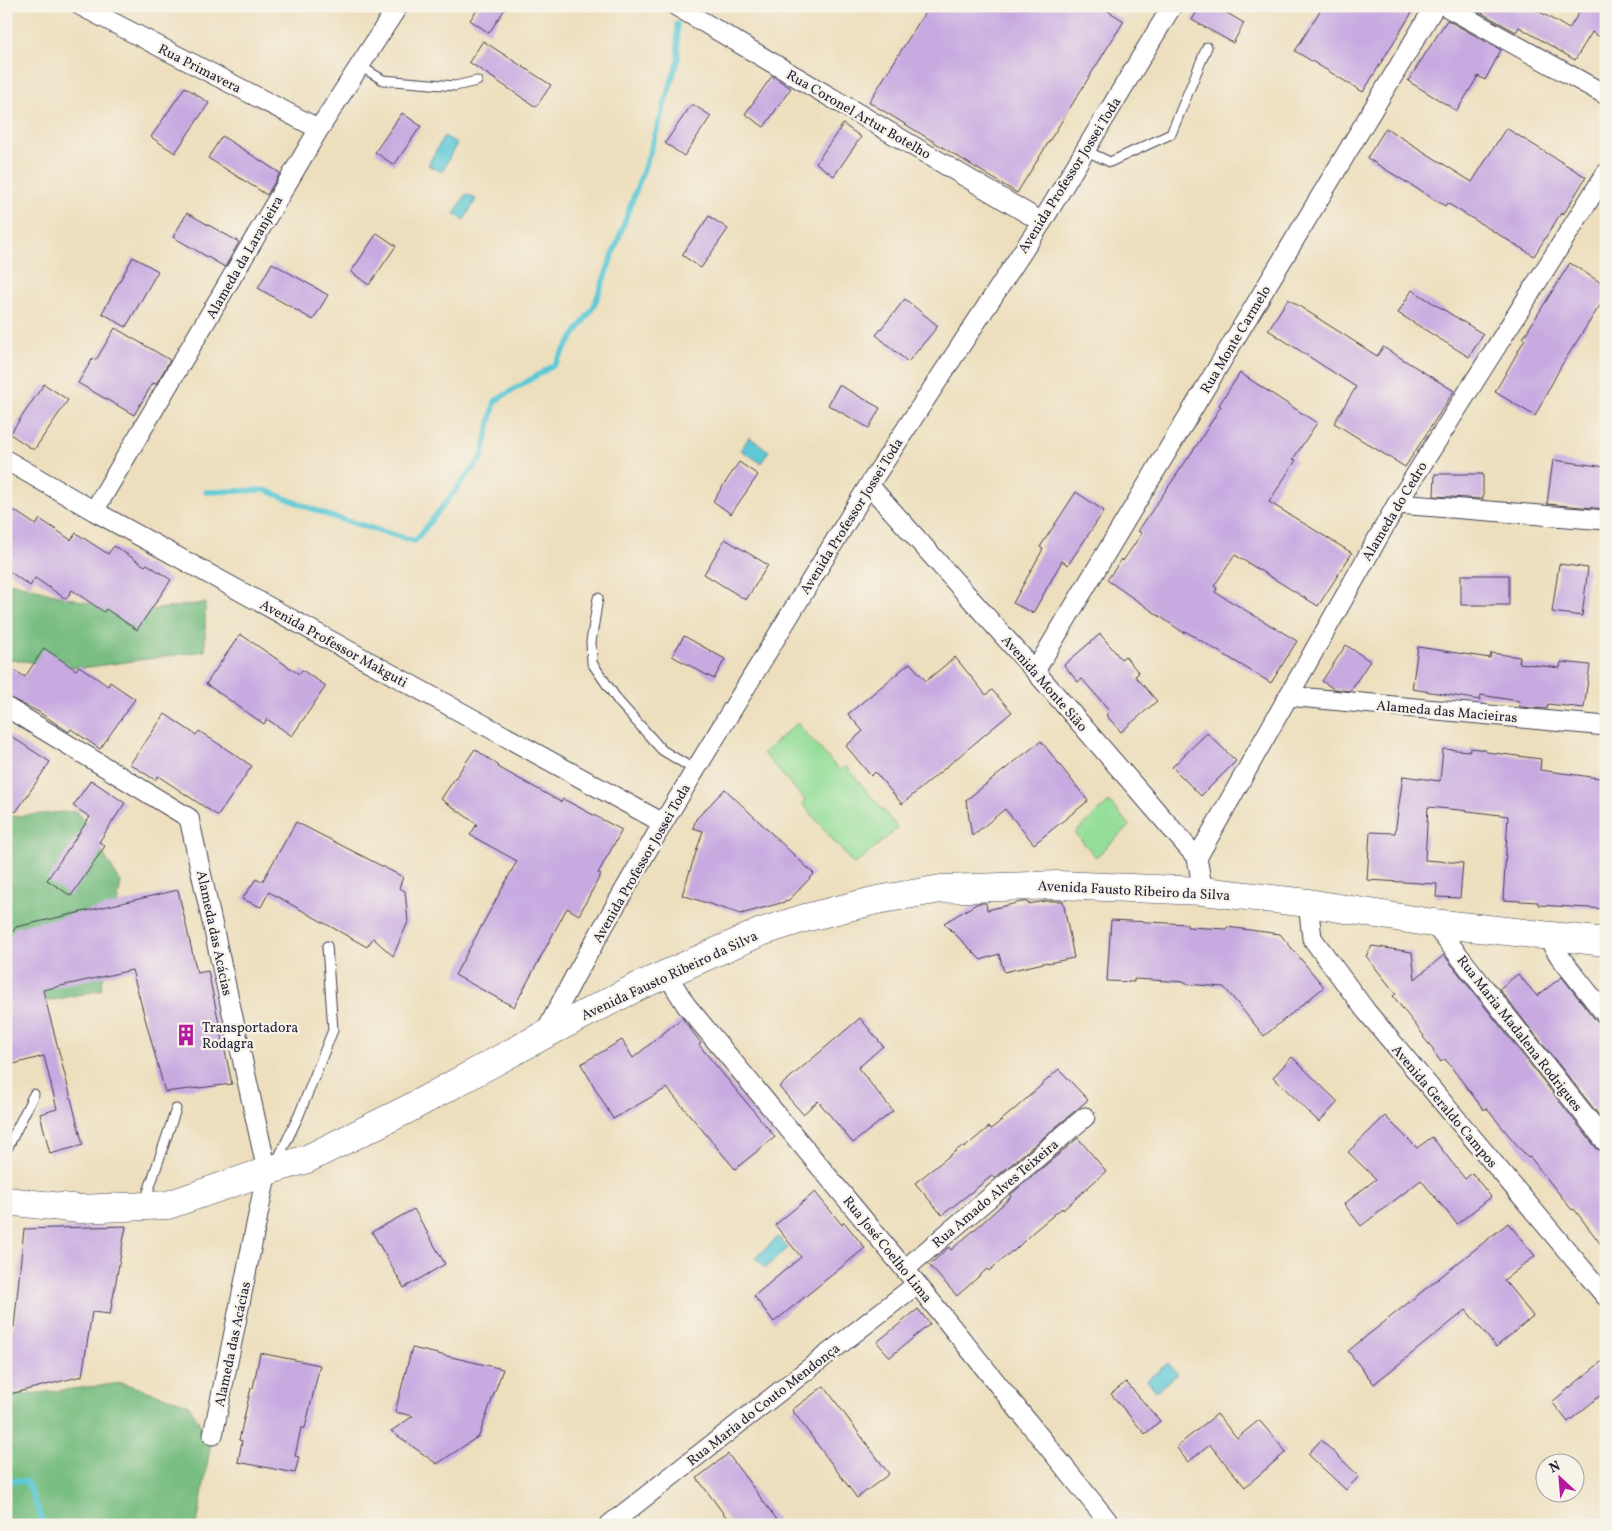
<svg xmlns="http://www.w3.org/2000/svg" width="1612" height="1531" font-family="Vollkorn,serif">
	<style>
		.green { fill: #95de99; stroke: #5c806a }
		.forest { fill: #78bd81; stroke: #4d705e }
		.water { fill: #5dc9d5; stroke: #407688 }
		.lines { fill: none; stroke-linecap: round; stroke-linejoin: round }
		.stream { stroke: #5dc9d5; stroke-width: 5.5 }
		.building { fill: #c8aae1 }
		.service-casing { stroke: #403e4f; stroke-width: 11 }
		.minor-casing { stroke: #403e4f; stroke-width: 21 }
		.primary-casing { stroke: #403e4f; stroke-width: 29 }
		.service { stroke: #fff; stroke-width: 9 }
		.minor { stroke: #fff; stroke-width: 19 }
		.primary { stroke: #fff; stroke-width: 28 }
		.labels { text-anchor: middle; stroke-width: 4.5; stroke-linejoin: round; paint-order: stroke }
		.street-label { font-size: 14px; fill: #22223b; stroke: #f7f3e8 }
		.poi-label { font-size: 14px; fill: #22223b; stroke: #f7f3e8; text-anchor: start }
	</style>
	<rect width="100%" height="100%" fill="#f7f3e8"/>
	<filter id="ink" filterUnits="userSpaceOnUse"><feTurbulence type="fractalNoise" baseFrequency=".02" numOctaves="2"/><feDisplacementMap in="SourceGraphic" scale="10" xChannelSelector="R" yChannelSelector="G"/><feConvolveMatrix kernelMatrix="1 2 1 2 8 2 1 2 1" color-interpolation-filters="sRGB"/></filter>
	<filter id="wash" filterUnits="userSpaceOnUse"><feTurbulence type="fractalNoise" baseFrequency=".0096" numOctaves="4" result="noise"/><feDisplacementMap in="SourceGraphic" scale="20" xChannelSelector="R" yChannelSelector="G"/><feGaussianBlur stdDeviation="1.12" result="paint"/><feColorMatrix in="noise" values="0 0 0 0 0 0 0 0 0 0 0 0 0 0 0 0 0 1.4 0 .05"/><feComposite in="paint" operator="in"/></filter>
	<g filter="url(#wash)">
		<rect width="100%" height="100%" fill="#eddfbe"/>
		<path class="green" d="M 797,723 L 839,770 L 846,766 L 898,828 L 854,865 L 802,803 L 805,800 L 763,753 Z
			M 1109,802 L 1130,825 L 1096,857 L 1075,833 Z"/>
		<path class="forest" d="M 6,581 L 126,613 L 205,603 L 205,651 L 82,668 L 6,659 Z
			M 77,811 L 121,883 L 101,990 L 6,1010 L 6,817 Z
			M 122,1383 L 188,1404 L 211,1442 L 197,1525 L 10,1525 L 6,1514 L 6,1397 Z"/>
		<path class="water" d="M 444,136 L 457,143 L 442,172 L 428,165 Z
			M 466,194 L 476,199 L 464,220 L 454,214 Z
			M 749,437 L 769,451 L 761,463 L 741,450 Z
			M 778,1237 L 788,1248 L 765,1268 L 755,1258 Z
			M 1168,1363 L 1178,1374 L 1156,1391 L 1147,1380 Z"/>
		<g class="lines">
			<path class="stream" d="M 206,492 L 265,490 L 330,516 L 415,541 L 482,457 L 495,401 L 554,365 L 594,306 L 650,152 L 678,60 L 677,24
				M 6,1480 L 27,1482 L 44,1525"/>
		</g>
		<g id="blocks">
			<path class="building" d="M 480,6 L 507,6 L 489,33 L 470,20 Z
				M 929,6 L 1100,6 L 1124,21 L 1017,193 L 869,102 Z
				M 1200,6 L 1215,6 L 1244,23 L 1233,43 L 1192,20 Z
				M 1323,6 L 1416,6 L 1363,92 L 1295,51 Z
				M 1469,6 L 1530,6 L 1569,29 L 1583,6 L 1606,6 L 1606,41 L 1592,32 L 1575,60 L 1519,27 L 1516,32 Z
				M 1447,20 L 1501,50 L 1485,80 L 1478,76 L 1457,111 L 1408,81 Z
				M 483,41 L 551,85 L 536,107 L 469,62 Z
				M 772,76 L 791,88 L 764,127 L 745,114 Z
				M 185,87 L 209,103 L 175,153 L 151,137 Z
				M 692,104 L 711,116 L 684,156 L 665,143 Z
				M 402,113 L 421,126 L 394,165 L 375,152 Z
				M 843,124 L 861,137 L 834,176 L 816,163 Z
				M 1386,128 L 1472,182 L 1506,128 L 1586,177 L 1563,215 L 1561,213 L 1534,256 L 1447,203 L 1445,206 L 1367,158 Z
				M 222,136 L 280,173 L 267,195 L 208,158 Z
				M 187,213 L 239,242 L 225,267 L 173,237 Z
				M 709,216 L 728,229 L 701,268 L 682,255 Z
				M 377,233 L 396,246 L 369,285 L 351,272 Z
				M 133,257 L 158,271 L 126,327 L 102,313 Z
				M 272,263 L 328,295 L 313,320 L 258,288 Z
				M 1570,263 L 1606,286 L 1606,296 L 1561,366 L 1535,416 L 1495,392 L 1525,339 L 1523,338 Z
				M 1412,290 L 1483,334 L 1469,357 L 1398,313 Z
				M 905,299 L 938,326 L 908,362 L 876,335 Z
				M 1288,299 L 1377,356 L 1383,347 L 1454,391 L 1405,467 L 1334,423 L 1356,387 L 1268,330 Z
				M 115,328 L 170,360 L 156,384 L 153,383 L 134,415 L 78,383 L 93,358 L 96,360 Z
				M 1240,373 L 1317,423 L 1293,459 L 1296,460 L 1269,502 L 1352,553 L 1318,606 L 1235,555 L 1214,586 L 1217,588 L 1215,592 L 1297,641 L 1271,683 L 1185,631 L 1184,633 L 1107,580 L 1122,559 L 1123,561 L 1142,533 L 1138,531 L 1199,442 L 1221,406 L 1219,405 Z
				M 44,384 L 68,400 L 34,450 L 10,434 Z
				M 839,385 L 880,408 L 869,428 L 828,405 Z
				M 1553,460 L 1606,467 L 1606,509 L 1547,504 Z
				M 739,462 L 758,475 L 731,514 L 713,501 Z
				M 1435,474 L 1483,474 L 1483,499 L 1434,496 Z
				M 1076,492 L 1104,511 L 1068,565 L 1062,561 L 1033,613 L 1013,603 L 1043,549 L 1040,547 Z
				M 6,505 L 36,525 L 40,519 L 71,540 L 76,533 L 108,554 L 114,546 L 145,566 L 147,564 L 171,580 L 137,630 L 106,609 L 104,612 L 72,590 L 66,599 L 35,578 L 30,586 L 6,569 Z
				M 725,539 L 768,565 L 746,600 L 704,574 Z
				M 1559,564 L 1588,568 L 1582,616 L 1552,612 Z
				M 1461,575 L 1509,575 L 1509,605 L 1461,605 Z
				M 240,634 L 299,674 L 302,670 L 326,686 L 292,736 L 267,719 L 264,724 L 206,684 Z
				M 1100,634 L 1121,659 L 1125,656 L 1139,673 L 1135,676 L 1157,701 L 1121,732 L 1106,715 L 1110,711 L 1082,679 L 1078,682 L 1064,665 Z
				M 684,636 L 725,659 L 714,679 L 672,656 Z
				M 1346,645 L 1370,661 L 1350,691 L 1334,689 L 1322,681 Z
				M 1418,647 L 1490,658 L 1491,653 L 1520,657 L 1519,663 L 1560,668 L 1561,662 L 1590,665 L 1584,708 L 1548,704 L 1547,709 L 1520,707 L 1519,701 L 1481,695 L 1480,700 L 1412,689 Z
				M 44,648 L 76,670 L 79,666 L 108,686 L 110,682 L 135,699 L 100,749 L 71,729 L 69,732 L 37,711 L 6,696 L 6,665 L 25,677 Z
				M 955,657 L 986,695 L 992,690 L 1012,712 L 902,804 L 875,772 L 871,776 L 846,746 L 863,731 L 848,714 L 910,663 L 926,681 Z
				M 165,714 L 196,735 L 199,731 L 252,766 L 218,816 L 158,776 L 155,780 L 130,764 Z
				M 6,733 L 50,762 L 16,812 L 6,806 Z
				M 1207,733 L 1236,761 L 1201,796 L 1172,767 Z
				M 1041,741 L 1088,801 L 1034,844 L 1005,809 L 972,836 L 966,800 Z
				M 1470,748 L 1486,750 L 1486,752 L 1541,759 L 1540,770 L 1606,779 L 1606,909 L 1538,905 L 1538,902 L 1503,900 L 1508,816 L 1460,810 L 1428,807 L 1425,860 L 1463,863 L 1460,898 L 1436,897 L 1437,884 L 1367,880 L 1370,832 L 1395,833 L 1403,776 L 1440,781 L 1443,749 L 1470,751 Z
				M 475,749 L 499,766 L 498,767 L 561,802 L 563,799 L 622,830 L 598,873 L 601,874 L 579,915 L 567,908 L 514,1007 L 455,975 L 517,861 L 470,835 L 477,824 L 441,799 Z
				M 91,780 L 125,803 L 99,842 L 105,846 L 71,896 L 47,880 L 90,817 L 73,806 Z
				M 725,789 L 814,874 L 788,901 L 741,914 L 682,895 L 703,831 L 693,828 L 696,819 Z
				M 296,822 L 403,877 L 399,888 L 405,891 L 408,922 L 393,956 L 373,938 L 367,947 L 269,892 L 261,907 L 242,899 L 256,879 L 262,882 Z
				M 178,890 L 197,973 L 208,971 L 232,1084 L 165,1092 L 132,970 L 43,990 L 83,1145 L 50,1154 L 40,1114 L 57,1109 L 44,1056 L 6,1066 L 6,942 L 16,927 Z
				M 1046,901 L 1063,901 L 1074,958 L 1048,963 L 1048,962 L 1004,972 L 999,954 L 981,960 L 944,923 L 978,903 L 986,903 L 987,910 L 1021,902 L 1028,902 L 1028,904 Z
				M 1111,920 L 1187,924 L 1187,927 L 1227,929 L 1227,927 L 1280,934 L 1324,987 L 1264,1036 L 1224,987 L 1186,984 L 1186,982 L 1134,979 L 1134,982 L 1107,981 Z
				M 1372,946 L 1412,952 L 1415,979 L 1444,955 L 1597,1149 L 1606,1153 L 1606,1251 L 1574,1209 L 1572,1210 L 1530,1157 L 1528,1158 L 1486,1108 L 1484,1110 L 1445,1059 L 1441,1062 L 1433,1051 L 1434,1050 L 1423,1037 L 1424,1036 L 1393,996 L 1396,994 L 1366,956 Z
				M 1518,974 L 1537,996 L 1562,977 L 1597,1022 L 1606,1026 L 1606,1124 L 1499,989 Z
				M 682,1018 L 701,1043 L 699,1045 L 775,1137 L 735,1169 L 667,1088 L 613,1119 L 581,1064 L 622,1040 L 633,1058 Z
				M 860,1018 L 883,1046 L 858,1068 L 893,1111 L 853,1143 L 818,1101 L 803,1114 L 779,1087 Z
				M 1292,1057 L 1338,1102 L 1319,1122 L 1273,1077 Z
				M 1059,1069 L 1088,1100 L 995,1178 L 993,1175 L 942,1215 L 915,1183 L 962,1146 L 964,1148 L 989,1127 L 991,1129 L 1016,1108 Z
				M 1385,1116 L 1417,1148 L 1432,1137 L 1465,1179 L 1472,1173 L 1491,1197 L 1457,1224 L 1421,1180 L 1361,1226 L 1344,1204 L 1376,1179 L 1348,1152 Z
				M 1078,1138 L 1106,1171 L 1063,1210 L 1062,1208 L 1032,1233 L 1013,1252 L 1012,1251 L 989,1271 L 987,1269 L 957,1296 L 929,1265 L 949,1247 L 951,1250 L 982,1223 L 1011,1197 L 1010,1195 Z
				M 815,1192 L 842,1225 L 844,1222 L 865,1248 L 774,1322 L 754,1296 L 801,1257 L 775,1225 Z
				M 414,1209 L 445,1264 L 404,1288 L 372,1232 Z
				M 1508,1223 L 1535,1256 L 1504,1280 L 1533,1316 L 1496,1347 L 1466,1310 L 1374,1384 L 1348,1351 Z
				M 126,1226 L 110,1314 L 92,1312 L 82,1376 L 6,1395 L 6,1326 L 14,1327 L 24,1229 Z
				M 918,1309 L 930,1324 L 890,1357 L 877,1342 Z
				M 412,1348 L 503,1369 L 479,1436 L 437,1464 L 391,1431 L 413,1416 L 395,1412 Z
				M 260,1353 L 320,1365 L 305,1428 L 301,1428 L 295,1456 L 299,1457 L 295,1473 L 238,1462 L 242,1441 L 239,1440 L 251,1388 L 253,1388 Z
				M 1606,1358 L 1606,1391 L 1568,1422 L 1552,1402 Z
				M 1126,1382 L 1160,1421 L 1145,1434 L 1111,1394 Z
				M 824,1386 L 889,1474 L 857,1498 L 792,1410 Z
				M 1217,1414 L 1237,1438 L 1259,1420 L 1286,1452 L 1245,1487 L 1210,1445 L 1188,1462 L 1176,1447 Z
				M 1321,1440 L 1359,1476 L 1346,1490 L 1308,1454 Z
				M 728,1454 L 781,1525 L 732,1525 L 697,1478 Z"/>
		</g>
	</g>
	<g filter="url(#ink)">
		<use href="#blocks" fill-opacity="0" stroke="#403e4f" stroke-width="1"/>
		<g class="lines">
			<g class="service-casing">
				<path id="service" d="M 360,66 L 383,80 L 455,86 L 477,81
					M 1084,150 L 1110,162 L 1171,134 L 1207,47
					M 598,598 L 591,642 L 592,663 L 619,702 L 662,750 L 695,770
					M 6,1151 L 34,1094
					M 276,1163 L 299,1115 L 333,1030 L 327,946
					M 144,1204 L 176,1109"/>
			</g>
			<g class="minor-casing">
				<path id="minor" d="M 81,6 L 319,129
					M 676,6 L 1042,222
					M 1445,6 L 1606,95
					M 6,460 L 94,511 L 663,823
					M 869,485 L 1035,671 L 1197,858 L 1203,891
					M 1397,504 L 1606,520
					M 94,511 L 319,129 L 398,6
					M 1035,671 L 1435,6
					M 1288,696 L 1606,726
					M 6,707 L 189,818 L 267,1171 L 213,1435
					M 1197,858 L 1397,504 L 1606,173
					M 1308,903 L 1312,938 L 1366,1011 L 1606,1297
					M 1433,923 L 1606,1142
					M 1546,935 L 1560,957 L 1606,1015
					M 666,973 L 686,1005 L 917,1284 L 1111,1525
					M 544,1035 L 575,976 L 663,823 L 869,485 L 1042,222 L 1172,6
					M 905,1269 L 1085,1117
					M 609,1525 L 917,1284"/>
			</g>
			<g class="primary-casing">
				<path id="primary" d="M 6,1201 L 80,1209 L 168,1205 L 267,1171 L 307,1159 L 408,1109 L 544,1035 L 637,987 L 761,932 L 805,918 L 877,900 L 941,889 L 1058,885 L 1203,891 L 1308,903 L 1433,923 L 1606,942"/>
			</g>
			<use href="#service" class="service"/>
			<use href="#minor" class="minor"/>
			<use href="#primary" class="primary"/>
		</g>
	</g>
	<defs>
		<g id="building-bare" transform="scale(1.725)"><path d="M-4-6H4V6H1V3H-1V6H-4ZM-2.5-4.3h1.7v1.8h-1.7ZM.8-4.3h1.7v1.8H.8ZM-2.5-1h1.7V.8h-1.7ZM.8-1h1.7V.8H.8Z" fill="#b5179e" stroke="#f7f3e8" stroke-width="2.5" paint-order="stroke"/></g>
	</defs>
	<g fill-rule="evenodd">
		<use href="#building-bare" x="186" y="1035"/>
	</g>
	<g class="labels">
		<g class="street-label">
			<text transform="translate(200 68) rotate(27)" y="5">Rua Primavera</text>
			<text transform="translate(859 114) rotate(30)" y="5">Rua Coronel Artur Botelho</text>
			<text transform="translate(1069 175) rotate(-58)" y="5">Avenida Professor Jossei Toda</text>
			<text transform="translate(244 257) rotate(-60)" y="5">Alameda da Laranjeira</text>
			<text transform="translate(1235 339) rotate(-59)" y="5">Rua Monte Carmelo</text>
			<text transform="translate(1394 511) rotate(-59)" y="5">Alameda do Cedro</text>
			<text transform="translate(851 516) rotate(-58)" y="5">Avenida Professor Jossei Toda</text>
			<text transform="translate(334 643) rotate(29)" y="5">Avenida Professor Makguti</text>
			<text transform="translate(1045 683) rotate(49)" y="5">Avenida Monte Sião</text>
			<text transform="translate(1447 711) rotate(5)" y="5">Alameda das Macieiras</text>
			<text transform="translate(641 863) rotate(-60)" y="5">Avenida Professor Jossei Toda</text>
			<text transform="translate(1134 890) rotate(3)" y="5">Avenida Fausto Ribeiro da Silva</text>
			<text transform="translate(215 933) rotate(78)" y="5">Alameda das Acácias</text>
			<text transform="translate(669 975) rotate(-25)" y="5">Avenida Fausto Ribeiro da Silva</text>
			<text transform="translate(1520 1033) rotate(52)" y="5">Rua Maria Madalena Rodrigues</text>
			<text transform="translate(1445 1106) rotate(50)" y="5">Avenida Geraldo Campos</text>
			<text transform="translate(995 1193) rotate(-40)" y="5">Rua Amado Alves Teixeira</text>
			<text transform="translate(888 1249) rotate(51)" y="5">Rua José Coelho Lima</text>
			<text transform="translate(232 1344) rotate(-78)" y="5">Alameda das Acácias</text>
			<text transform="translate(763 1404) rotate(-38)" y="5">Rua Maria do Couto Mendonça</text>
		</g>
		<g class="poi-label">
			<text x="202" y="1032">Transportadora<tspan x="202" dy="16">Rodagra</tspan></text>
		</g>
	</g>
	<rect width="1612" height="1531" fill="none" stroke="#f7f3e8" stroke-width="25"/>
	<g transform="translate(1560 1478) rotate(334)"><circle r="24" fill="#f7f3e8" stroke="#a29fa3"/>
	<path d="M0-4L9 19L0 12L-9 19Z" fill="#b5179e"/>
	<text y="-8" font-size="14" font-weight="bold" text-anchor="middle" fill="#22223b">N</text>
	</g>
</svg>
